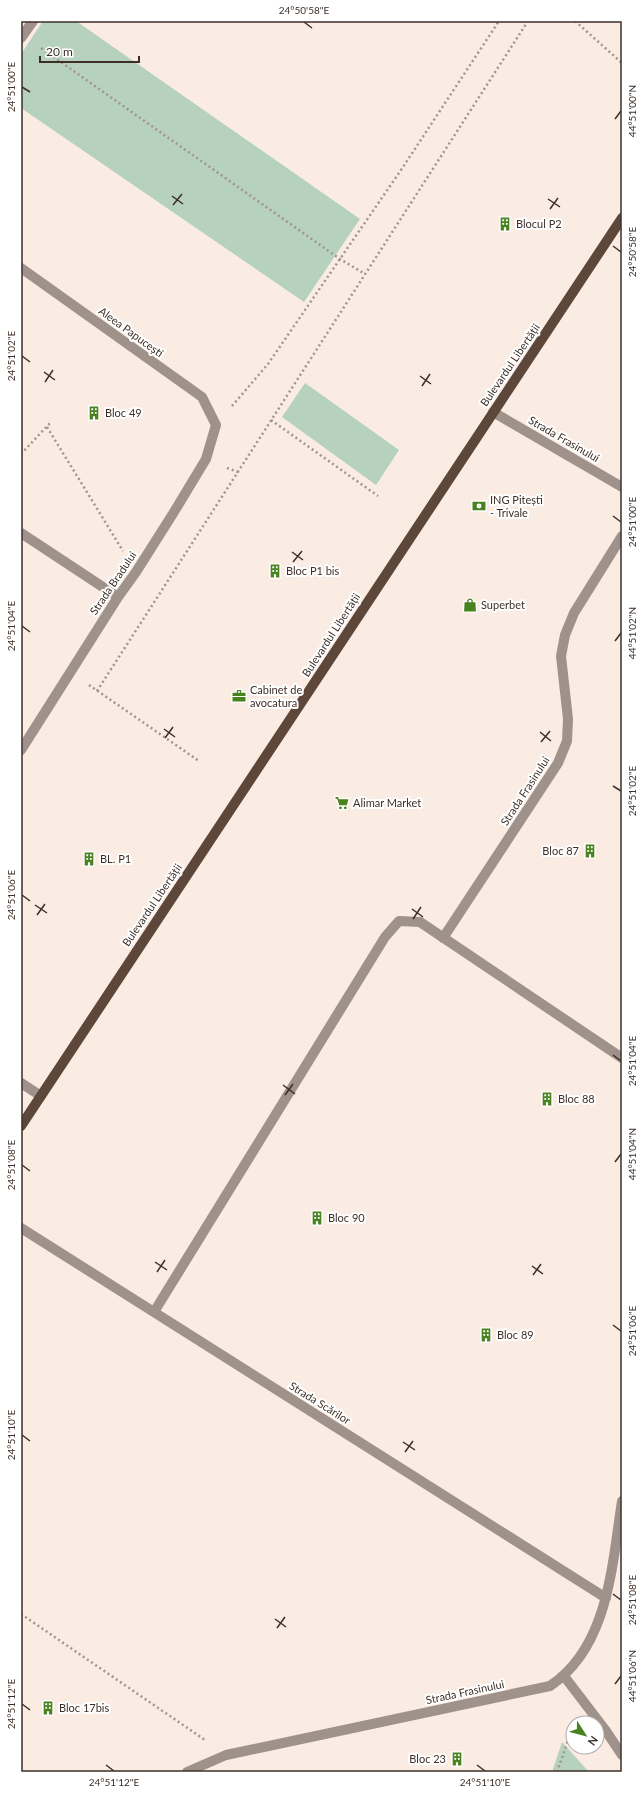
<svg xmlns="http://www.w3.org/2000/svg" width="643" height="1793" font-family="Lato,sans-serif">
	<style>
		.green { fill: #b6d2be }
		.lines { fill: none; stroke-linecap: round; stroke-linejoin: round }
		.path { stroke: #a2948c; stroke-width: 2.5; stroke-dasharray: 2 3; stroke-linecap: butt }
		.minor { stroke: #9f928a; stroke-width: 10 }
		.major { stroke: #5d473a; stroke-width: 10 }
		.ticks { fill: none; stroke: #3d2f28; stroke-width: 1.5 }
		.labels { text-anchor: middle; stroke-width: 4; stroke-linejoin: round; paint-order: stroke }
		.poi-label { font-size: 11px; fill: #3d2f28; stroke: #fff; text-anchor: start }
		.street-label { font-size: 11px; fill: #3d2f28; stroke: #fff }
		.neatline { fill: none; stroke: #3d2f28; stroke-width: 1.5 }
		.ticks-label { font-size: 10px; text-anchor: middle; fill: #3d2f28 }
	</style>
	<rect width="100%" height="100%" fill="#faebe3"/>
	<path class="green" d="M 43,21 L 76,21 L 360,219 L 304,302 L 21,108 L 21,54 Z
		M 305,383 L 399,450 L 376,485 L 282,417 Z
		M 562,1742 L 589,1772 L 552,1772 Z"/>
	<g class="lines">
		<path class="path" d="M 575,21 L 622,63
			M 41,48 L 340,259 L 365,274
			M 232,406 L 268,364 L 401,170 L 499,21
			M 271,420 L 378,496
			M 47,427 L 123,551
			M 21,454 L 50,423
			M 227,468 L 238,472
			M 89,685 L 199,761
			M 97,691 L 528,21
			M 21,1614 L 205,1740
			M 557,1772 L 573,1726"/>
		<path class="minor" d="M 21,38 L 33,21
			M 21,268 L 202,397 L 216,425 L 206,459 L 174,512 L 136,572 L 118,597 L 21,750
			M 493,412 L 622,487
			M 21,533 L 118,597
			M 443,938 L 558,763 L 567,741 L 568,719 L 561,656 L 565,635 L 574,613 L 622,536
			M 21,1083 L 41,1096
			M 21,1228 L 606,1598
			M 154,1312 L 385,937 L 399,921 L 420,922 L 622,1058
			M 564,1676 L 606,1731 L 622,1755
			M 187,1772 L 226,1755 L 550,1686 C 609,1647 612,1564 622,1501"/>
		<path class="major" d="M 21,1126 L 622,218"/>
	</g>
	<path class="ticks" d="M 304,22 L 312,28M 22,87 L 30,92M 615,119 L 621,111M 172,196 L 183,204M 548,199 L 560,207M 173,205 L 182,194M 550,209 L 558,198M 613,246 L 621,252M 22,356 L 30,362M 44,372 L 55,380M 420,376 L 431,384M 45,382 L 53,370M 422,386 L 430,374M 613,516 L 621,522M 292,552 L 303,560M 293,562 L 302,551M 22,626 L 30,632M 615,641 L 621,633M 164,729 L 175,737M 540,732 L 551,741M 165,738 L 173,727M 541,742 L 550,731M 613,786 L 621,791M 22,895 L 30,901M 35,905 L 47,913M 412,909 L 423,917M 37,915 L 45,904M 413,919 L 421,907M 613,1055 L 621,1061M 283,1085 L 295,1094M 285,1095 L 293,1084M 615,1162 L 621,1154M 22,1165 L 30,1171M 155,1262 L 167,1270M 532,1266 L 543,1274M 157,1272 L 165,1260M 533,1275 L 541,1264M 613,1325 L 621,1331M 22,1435 L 30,1441M 403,1442 L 415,1450M 405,1452 L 413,1441M 613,1594 L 621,1600M 275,1619 L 286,1627M 277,1628 L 285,1617M 615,1684 L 621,1676M 22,1704 L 30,1710M 106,1765 L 114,1771M 477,1765 L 485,1771"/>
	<defs>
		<g id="building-bare" transform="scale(1.08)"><path d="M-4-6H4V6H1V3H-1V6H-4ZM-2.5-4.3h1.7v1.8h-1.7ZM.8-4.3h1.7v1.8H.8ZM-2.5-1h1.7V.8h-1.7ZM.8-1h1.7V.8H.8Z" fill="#488320" stroke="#fff" stroke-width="2.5" paint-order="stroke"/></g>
		<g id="bank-bare" transform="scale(1.08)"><path d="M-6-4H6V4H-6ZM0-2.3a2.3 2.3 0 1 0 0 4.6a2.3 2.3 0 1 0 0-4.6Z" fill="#488320" stroke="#fff" stroke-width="2.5" paint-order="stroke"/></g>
		<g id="shop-bare" transform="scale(1.08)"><path d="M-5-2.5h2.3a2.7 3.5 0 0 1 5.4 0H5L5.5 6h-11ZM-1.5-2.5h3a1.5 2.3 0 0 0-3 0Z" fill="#488320" stroke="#fff" stroke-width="2.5" paint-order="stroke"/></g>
		<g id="office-bare" transform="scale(1.08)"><path d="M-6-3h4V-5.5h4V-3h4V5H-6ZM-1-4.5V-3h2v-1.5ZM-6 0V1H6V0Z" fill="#488320" stroke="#fff" stroke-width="2.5" paint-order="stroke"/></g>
		<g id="supermarket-bare" transform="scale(1.08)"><path d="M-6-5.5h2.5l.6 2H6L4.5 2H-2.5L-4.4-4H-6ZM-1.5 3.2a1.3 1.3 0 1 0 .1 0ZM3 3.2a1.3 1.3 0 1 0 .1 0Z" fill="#488320" stroke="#fff" stroke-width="2.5" paint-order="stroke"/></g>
	</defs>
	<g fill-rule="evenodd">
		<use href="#building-bare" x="505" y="224"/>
		<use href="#building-bare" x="94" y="413"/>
		<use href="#bank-bare" x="479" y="506"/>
		<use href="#building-bare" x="275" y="571"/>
		<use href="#shop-bare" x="470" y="605"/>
		<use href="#office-bare" x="239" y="696"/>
		<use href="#supermarket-bare" x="342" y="803"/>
		<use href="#building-bare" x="590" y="851"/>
		<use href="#building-bare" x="89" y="859"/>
		<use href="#building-bare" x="547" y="1099"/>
		<use href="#building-bare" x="317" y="1218"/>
		<use href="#building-bare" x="486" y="1335"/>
		<use href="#building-bare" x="48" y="1708"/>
		<use href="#building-bare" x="457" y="1759"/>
	</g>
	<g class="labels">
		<g class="poi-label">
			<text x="516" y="228">Blocul P2</text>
			<text x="105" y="417">Bloc 49</text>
			<text x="490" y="504">ING Pitești<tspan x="490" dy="13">- Trivale</tspan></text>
			<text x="286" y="575">Bloc P1 bis</text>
			<text x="481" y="609">Superbet</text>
			<text x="250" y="694">Cabinet de<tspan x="250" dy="13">avocatura</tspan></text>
			<text x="353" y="807">Alimar Market</text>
			<text x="579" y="855" text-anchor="end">Bloc 87</text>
			<text x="100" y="863">BL. P1</text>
			<text x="558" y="1103">Bloc 88</text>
			<text x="328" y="1222">Bloc 90</text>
			<text x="497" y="1339">Bloc 89</text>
			<text x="59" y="1712">Bloc 17bis</text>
			<text x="446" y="1763" text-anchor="end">Bloc 23</text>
		</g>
		<g class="street-label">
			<text transform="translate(131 332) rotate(36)" y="4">Aleea Papucești</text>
			<text transform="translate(510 365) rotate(-56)" y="4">Bulevardul Libertății</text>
			<text transform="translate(564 439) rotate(30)" y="4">Strada Frasinului</text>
			<text transform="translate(113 583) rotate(-56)" y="4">Strada Bradului</text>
			<text transform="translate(331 635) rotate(-57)" y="4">Bulevardul Libertății</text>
			<text transform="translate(525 791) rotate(-57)" y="4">Strada Frasinului</text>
			<text transform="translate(152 905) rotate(-56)" y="4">Bulevardul Libertății</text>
			<text transform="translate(320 1403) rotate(32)" y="4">Strada Scărilor</text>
			<text transform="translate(465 1692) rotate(-12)" y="4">Strada Frasinului</text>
		</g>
	</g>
	<rect width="643" height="1793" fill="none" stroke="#ffffff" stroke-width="44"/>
	<g transform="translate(585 1735) rotate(126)"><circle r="19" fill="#ffffff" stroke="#b1aca9"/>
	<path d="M0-3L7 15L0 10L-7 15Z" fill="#488320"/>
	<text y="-6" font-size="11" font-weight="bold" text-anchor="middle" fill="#3d2f28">N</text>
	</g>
	<path d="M40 56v6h99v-6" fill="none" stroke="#3d2f28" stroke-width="2"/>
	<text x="46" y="56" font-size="12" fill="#3d2f28" stroke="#ffffff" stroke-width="3" paint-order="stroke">20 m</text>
	<rect x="22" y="22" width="599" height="1749" class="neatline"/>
	<g class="ticks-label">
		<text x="304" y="14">24°50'58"E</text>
		<text transform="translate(11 87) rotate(-90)" y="4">24°51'00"E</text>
		<text transform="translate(632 111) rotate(-90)" y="4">44°51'00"N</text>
		<text transform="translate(632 252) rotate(-90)" y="4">24°50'58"E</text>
		<text transform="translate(11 356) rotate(-90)" y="4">24°51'02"E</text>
		<text transform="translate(632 522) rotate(-90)" y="4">24°51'00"E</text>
		<text transform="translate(11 626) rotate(-90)" y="4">24°51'04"E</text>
		<text transform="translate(632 633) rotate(-90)" y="4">44°51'02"N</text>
		<text transform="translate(632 791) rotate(-90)" y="4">24°51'02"E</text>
		<text transform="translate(11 895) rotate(-90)" y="4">24°51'06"E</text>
		<text transform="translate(632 1061) rotate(-90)" y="4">24°51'04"E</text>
		<text transform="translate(632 1154) rotate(-90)" y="4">44°51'04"N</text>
		<text transform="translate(11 1165) rotate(-90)" y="4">24°51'08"E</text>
		<text transform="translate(632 1331) rotate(-90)" y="4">24°51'06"E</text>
		<text transform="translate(11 1435) rotate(-90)" y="4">24°51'10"E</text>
		<text transform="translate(632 1600) rotate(-90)" y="4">24°51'08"E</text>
		<text transform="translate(632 1676) rotate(-90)" y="4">44°51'06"N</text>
		<text transform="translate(11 1704) rotate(-90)" y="4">24°51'12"E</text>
		<text x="114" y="1786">24°51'12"E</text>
		<text x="485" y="1786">24°51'10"E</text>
	</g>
</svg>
